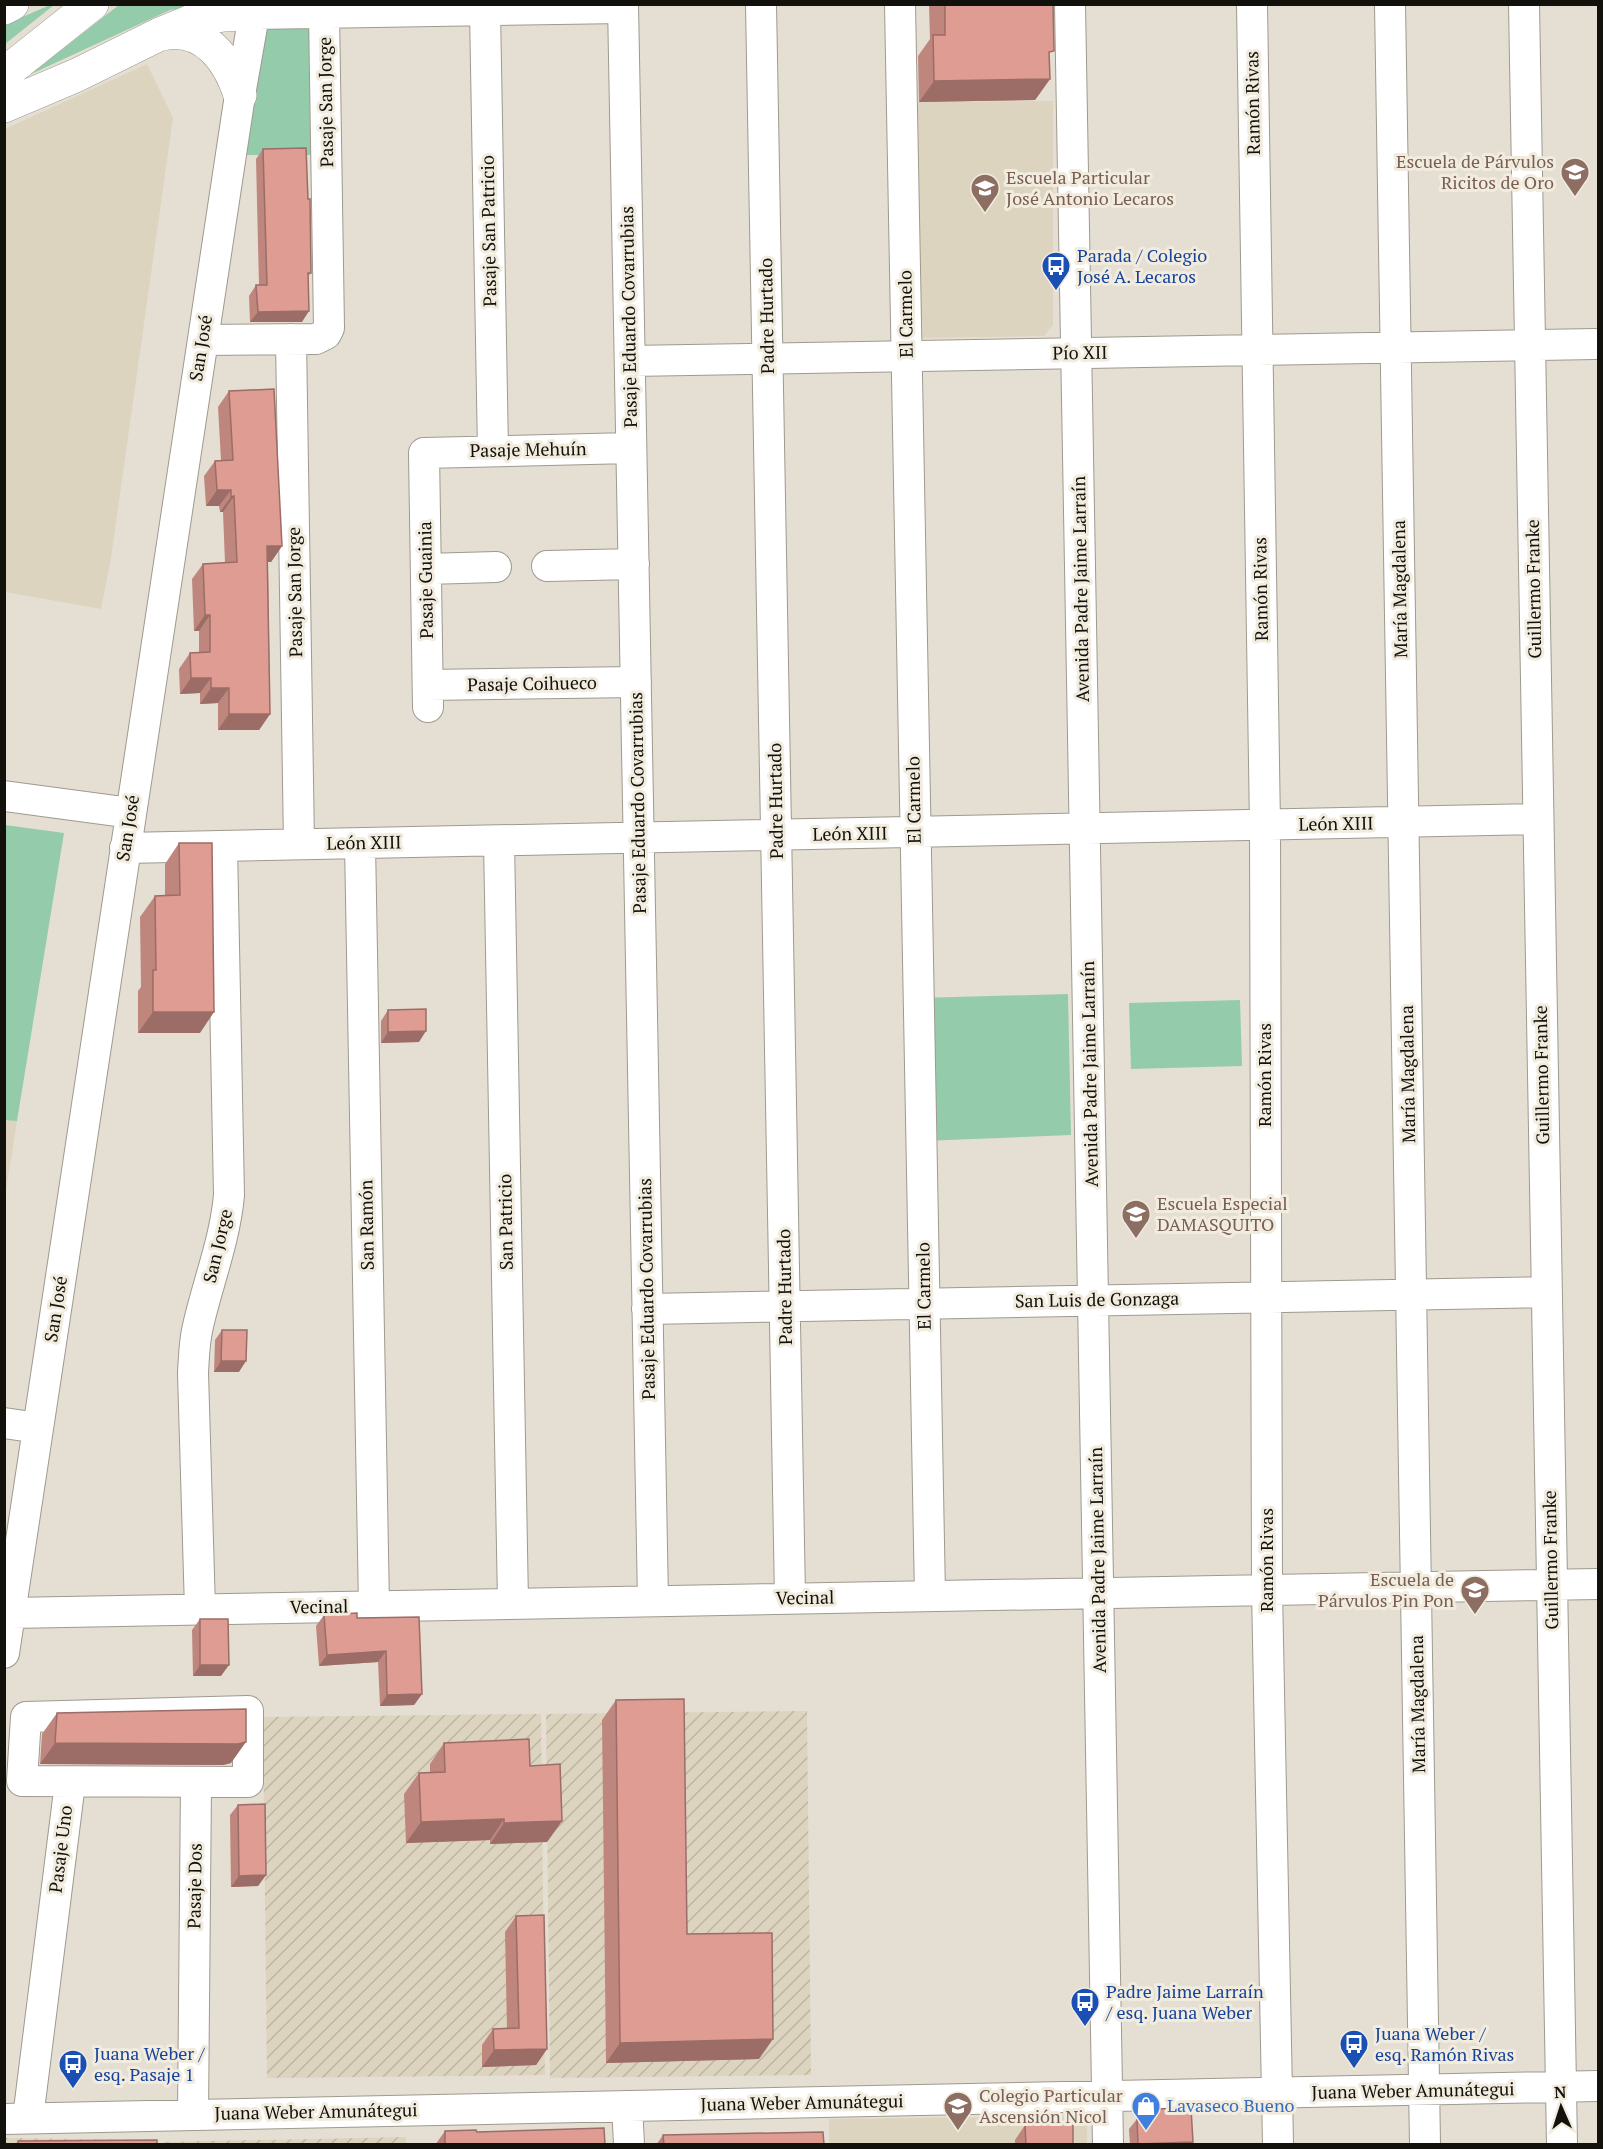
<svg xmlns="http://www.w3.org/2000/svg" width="1603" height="2149" font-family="'PT Serif',serif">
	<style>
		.built { fill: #ddd4c0 }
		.industrial { fill: url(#industrial-furrows) }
		.green { fill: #94ccab }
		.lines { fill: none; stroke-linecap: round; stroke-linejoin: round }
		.minor-casing { stroke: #9f9a8e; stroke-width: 32 }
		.major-casing { stroke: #9f9a8e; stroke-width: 34 }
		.minor { stroke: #fff; stroke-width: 30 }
		.major { stroke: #fff; stroke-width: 33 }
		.wall { fill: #bf867e }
		.shaded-wall { fill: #9b6d66 }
		.building { fill: #de9c92; stroke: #9b6d66; stroke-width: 1.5 }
		.labels { text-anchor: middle; stroke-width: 6; stroke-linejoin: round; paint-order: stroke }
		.street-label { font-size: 18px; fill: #12110c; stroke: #f2ecdf }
		.education-label { font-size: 18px; fill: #785e54; stroke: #f2ecdf; text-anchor: start }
		.transit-label { font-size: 18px; fill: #164399; stroke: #f2ecdf; text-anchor: start }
		.shop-label { font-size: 18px; fill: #366cbe; stroke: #f2ecdf; text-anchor: start }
	</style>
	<defs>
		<pattern id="industrial-furrows" width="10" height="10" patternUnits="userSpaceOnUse" patternTransform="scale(1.5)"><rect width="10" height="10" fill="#ddd4c0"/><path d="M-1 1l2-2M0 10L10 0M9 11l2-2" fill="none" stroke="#bdb5a4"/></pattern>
	</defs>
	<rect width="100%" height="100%" fill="#e4dfd2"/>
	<path class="built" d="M 147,64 L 173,118 L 111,558 L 101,609 L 5,592 L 5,129 Z
		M 1053,101 L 1053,325 L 1044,336 L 917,338 L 918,102 Z
		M 5,1120 L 17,1121 L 5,1197 Z
		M 1087,2116 L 1087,2144 L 829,2144 L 829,2119 Z"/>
	<path class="industrial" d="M 807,1711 L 811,2075 L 550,2078 L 546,1714 Z
		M 541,1714 L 545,2075 L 267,2078 L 263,1717 Z
		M 406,2137 L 406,2144 L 163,2144 L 163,2142 Z
		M 5,2138 L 151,2140 L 151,2144 L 5,2144 Z"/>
	<path class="green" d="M 50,5 L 54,5 L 5,44 L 4,25 Z
		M 119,5 L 202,5 L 170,10 L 29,75 Z
		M 258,27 L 316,27 L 317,155 L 241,155 Z
		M 5,825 L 64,833 L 17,1121 L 4,1120 Z
		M 1068,994 L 1071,1135 L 923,1141 L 918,998 Z
		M 1240,1000 L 1242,1066 L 1131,1069 L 1129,1003 Z"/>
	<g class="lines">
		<g class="minor-casing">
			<path id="minor" d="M 623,4 L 653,1601
				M 761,4 L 790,1598
				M 900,4 L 930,1596
				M 1070,4 L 1108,2144
				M 1252,4 L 1265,826 L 1267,1590 L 1278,2144
				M 1390,4 L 1425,2144
				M 1524,4 L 1562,2144
				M 485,11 L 493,451
				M 254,14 L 623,8
				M 291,339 L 299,844
				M 203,340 L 316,339 L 326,334 L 329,328 L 324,13
				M 630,361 L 1595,344
				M 547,566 L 634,564
				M 426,569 L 496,567
				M 428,685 L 636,682
				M 428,707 L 424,453 L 631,448
				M 4,796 L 131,813
				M 499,841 L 513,1603
				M 360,844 L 374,1606
				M 125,848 L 1538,819
				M 647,1309 L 1546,1292
				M 4,1423 L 38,1428
				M 200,1609 L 193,1373 C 194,1357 194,1342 198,1326 C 208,1282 225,1240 229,1195 L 222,846
				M 11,1613 L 1598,1584
				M 4,1653 L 240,95 L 256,4
				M 248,1711 L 248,1782 L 22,1781 L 26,1717 Z
				M 627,2106 L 629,2144
				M 193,2115 L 196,1783
				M 28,2118 L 70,1783
				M 4,2119 L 1598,2086"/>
		</g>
		<g class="major-casing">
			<path id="major" d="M 4,8 L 12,4
				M 162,34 C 204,25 229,60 240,95
				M 4,74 L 92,4
				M 4,106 L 77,75 L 160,34 L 194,20 L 223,15 L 254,14"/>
		</g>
		<use href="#minor" class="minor"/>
		<use href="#major" class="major"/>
	</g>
	<path class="wall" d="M 929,4 L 1053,4 L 1049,58 L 1050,79 L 1035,100 L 919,102 L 918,56 L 930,39 Z
		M 263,149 L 311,273 L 308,276 L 302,322 L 250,322 L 249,296 L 256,285 L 259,285 L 256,159 Z
		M 229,391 L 282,546 L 271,562 L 268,562 L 270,714 L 259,730 L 218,730 L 218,703 L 200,704 L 200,693 L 180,694 L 179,669 L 190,653 L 199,653 L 199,631 L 194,631 L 192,579 L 203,564 L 225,563 L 223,512 L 220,512 L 219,506 L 206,506 L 204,476 L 215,461 L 221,460 L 218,407 Z
		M 179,843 L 200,1033 L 138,1033 L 138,991 L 141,987 L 140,917 L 155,896 L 165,895 L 165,864 Z
		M 388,1010 L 419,1042 L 381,1043 L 381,1021 Z
		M 222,1330 L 239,1372 L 214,1372 L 215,1340 Z
		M 324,1615 L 357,1618 L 422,1694 L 414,1705 L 380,1706 L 378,1662 L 319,1666 L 316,1626 Z
		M 200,1619 L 221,1676 L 193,1676 L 192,1630 Z
		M 616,1700 L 687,1934 L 759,2059 L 606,2063 L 602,1720 Z
		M 57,1713 L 231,1763 L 223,1765 L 40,1764 L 42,1734 Z
		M 444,1743 L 530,1766 L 562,1821 L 547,1842 L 490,1844 L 490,1840 L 406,1843 L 404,1794 L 419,1773 L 430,1773 L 430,1764 Z
		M 238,1805 L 266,1875 L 258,1886 L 231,1887 L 230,1815 Z
		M 516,1916 L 547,2049 L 536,2065 L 482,2067 L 482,2045 L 493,2029 L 507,2029 L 505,1932 Z
		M 1137,2119 L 1193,2142 L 1191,2145 L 1130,2145 L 1129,2129 Z
		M 1025,2125 L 1073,2145 L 1015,2145 L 1015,2140 Z
		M 445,2131 L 605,2145 L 435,2145 Z
		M 663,2135 L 824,2145 L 656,2145 Z"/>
	<path class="shaded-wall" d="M 1050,79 L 1035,100 L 919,102 L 934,81 Z
		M 309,311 L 302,322 L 250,322 L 258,312 Z
		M 217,490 L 231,490 L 219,506 L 206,506 Z
		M 234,496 L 223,512 L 220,512 L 231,497 Z
		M 267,546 L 282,546 L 271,562 L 256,562 Z
		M 205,615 L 210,615 L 199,631 L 194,631 Z
		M 191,678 L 211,678 L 200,693 L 180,694 Z
		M 211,688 L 229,688 L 218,703 L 200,704 Z
		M 229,714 L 270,714 L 259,730 L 218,730 Z
		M 153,1012 L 214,1012 L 200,1033 L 138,1033 Z
		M 426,1031 L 419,1042 L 381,1043 L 388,1032 Z
		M 221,1361 L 246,1361 L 239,1372 L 214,1372 Z
		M 386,1651 L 378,1662 L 319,1666 L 327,1655 Z
		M 200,1665 L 229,1665 L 221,1676 L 193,1676 Z
		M 422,1694 L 414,1705 L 380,1706 L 387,1695 Z
		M 246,1742 L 231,1763 L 223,1765 L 40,1764 L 55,1743 Z
		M 504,1819 L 490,1840 L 406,1843 L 421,1822 Z
		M 562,1821 L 547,1842 L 490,1844 L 504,1823 Z
		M 266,1875 L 258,1886 L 231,1887 L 239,1876 Z
		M 773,2039 L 759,2059 L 606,2063 L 620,2043 Z
		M 547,2049 L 536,2065 L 482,2067 L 494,2050 Z
		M 1193,2142 L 1191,2145 L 1138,2145 Z"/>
	<path class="building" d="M 945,4 L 1053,4 L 1054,51 L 1049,52 L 1050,79 L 934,81 L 933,35 L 945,35 Z
		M 306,148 L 308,199 L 310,199 L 311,273 L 308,273 L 309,311 L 258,312 L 256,285 L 267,285 L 263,149 Z
		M 274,389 L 282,546 L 267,546 L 270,714 L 229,714 L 229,688 L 211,688 L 211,678 L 191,678 L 190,653 L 210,652 L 210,615 L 205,615 L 203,564 L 237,562 L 234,496 L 231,497 L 231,490 L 217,490 L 215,461 L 233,460 L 229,391 Z
		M 179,843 L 212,843 L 214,1012 L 153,1012 L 153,970 L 156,970 L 155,896 L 180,895 Z
		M 426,1009 L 426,1031 L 388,1032 L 388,1010 Z
		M 222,1330 L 247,1330 L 246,1361 L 221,1361 Z
		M 357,1613 L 357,1618 L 419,1617 L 422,1694 L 387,1695 L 386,1651 L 327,1655 L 324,1615 Z
		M 200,1619 L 228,1619 L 229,1665 L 200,1665 Z
		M 684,1699 L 687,1934 L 772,1933 L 773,2039 L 620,2043 L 616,1700 Z
		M 246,1709 L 246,1742 L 238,1744 L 55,1743 L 57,1713 Z
		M 529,1739 L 530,1766 L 560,1764 L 562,1821 L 504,1823 L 504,1819 L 421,1822 L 419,1773 L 445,1772 L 444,1743 Z
		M 265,1804 L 266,1875 L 239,1876 L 238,1805 Z
		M 544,1915 L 547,2049 L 494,2050 L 493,2029 L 519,2028 L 516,1916 Z
		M 1191,2108 L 1193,2142 L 1138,2144 L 1137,2119 L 1151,2109 Z
		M 1073,2124 L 1073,2145 L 1026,2145 L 1025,2125 Z
		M 604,2128 L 605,2145 L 445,2145 L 445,2131 L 476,2130 L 477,2132 Z
		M 823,2132 L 824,2145 L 664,2145 L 663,2135 Z
		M 157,2140 L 157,2145 L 18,2145 L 18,2141 Z"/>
	<defs>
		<g id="school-pin" transform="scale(1.5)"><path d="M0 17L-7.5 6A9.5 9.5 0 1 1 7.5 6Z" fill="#8d6e63" stroke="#f2ecdf"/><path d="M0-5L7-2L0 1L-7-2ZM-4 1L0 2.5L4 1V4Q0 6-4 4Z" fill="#fff"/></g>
		<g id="bus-pin" transform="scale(1.5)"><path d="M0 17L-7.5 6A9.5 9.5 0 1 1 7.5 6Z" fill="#1a4fb4" stroke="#f2ecdf"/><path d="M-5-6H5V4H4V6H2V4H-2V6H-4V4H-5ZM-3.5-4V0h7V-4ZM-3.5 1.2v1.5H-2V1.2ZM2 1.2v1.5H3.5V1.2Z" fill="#fff"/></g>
		<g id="shop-pin" transform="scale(1.5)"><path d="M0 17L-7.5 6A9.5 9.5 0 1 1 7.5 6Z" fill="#3f7fe0" stroke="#f2ecdf"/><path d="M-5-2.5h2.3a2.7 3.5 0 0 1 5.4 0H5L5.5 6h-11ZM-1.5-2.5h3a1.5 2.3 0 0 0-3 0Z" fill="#fff"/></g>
	</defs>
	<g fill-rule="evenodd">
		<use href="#school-pin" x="1575" y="172"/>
		<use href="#school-pin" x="985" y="188"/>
		<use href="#bus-pin" x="1056" y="266"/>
		<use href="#school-pin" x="1136" y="1214"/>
		<use href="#school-pin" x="1475" y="1590"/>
		<use href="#bus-pin" x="1085" y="2002"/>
		<use href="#bus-pin" x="1354" y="2044"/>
		<use href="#bus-pin" x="73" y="2064"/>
		<use href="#school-pin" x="958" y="2106"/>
		<use href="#shop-pin" x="1146" y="2106"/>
	</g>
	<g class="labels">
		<g class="street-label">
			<text transform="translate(326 102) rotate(-91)" y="6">Pasaje San Jorge</text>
			<text transform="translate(1253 103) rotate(-91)" y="6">Ramón Rivas</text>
			<text transform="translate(489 231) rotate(-91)" y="6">Pasaje San Patricio</text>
			<text transform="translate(906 314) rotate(-91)" y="6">El Carmelo</text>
			<text transform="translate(767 316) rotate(-91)" y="6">Padre Hurtado</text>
			<text transform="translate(629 317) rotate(-91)" y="6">Pasaje Eduardo Covarrubias</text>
			<text transform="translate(201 348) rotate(-81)" y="6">San José</text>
			<text transform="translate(1080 353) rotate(-1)" y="6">Pío XII</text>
			<text transform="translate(528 450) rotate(-1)" y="6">Pasaje Mehuín</text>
			<text transform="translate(426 580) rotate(-91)" y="6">Pasaje Guainia</text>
			<text transform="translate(1081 589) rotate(-91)" y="6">Avenida Padre Jaime Larraín</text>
			<text transform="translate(1261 589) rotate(-91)" y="6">Ramón Rivas</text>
			<text transform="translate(1400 589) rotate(-91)" y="6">María Magdalena</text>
			<text transform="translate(1534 589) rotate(-91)" y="6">Guillermo Franke</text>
			<text transform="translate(295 592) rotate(-91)" y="6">Pasaje San Jorge</text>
			<text transform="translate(532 684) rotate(-1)" y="6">Pasaje Coihueco</text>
			<text transform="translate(914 800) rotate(-91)" y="6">El Carmelo</text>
			<text transform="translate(776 801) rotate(-91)" y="6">Padre Hurtado</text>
			<text transform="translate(638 803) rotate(-91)" y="6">Pasaje Eduardo Covarrubias</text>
			<text transform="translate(1336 824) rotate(-1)" y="6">León XIII</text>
			<text transform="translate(128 828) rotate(-81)" y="6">San José</text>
			<text transform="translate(850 834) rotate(-1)" y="6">León XIII</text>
			<text transform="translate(364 843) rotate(-1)" y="6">León XIII</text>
			<text transform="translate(1090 1074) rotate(-91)" y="6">Avenida Padre Jaime Larraín</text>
			<text transform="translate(1408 1074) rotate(-91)" y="6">María Magdalena</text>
			<text transform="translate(1265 1075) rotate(-90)" y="6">Ramón Rivas</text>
			<text transform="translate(1542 1075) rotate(-91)" y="6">Guillermo Franke</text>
			<text transform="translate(506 1222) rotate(-91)" y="6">San Patricio</text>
			<text transform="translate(367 1225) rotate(-91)" y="6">San Ramón</text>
			<text transform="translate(218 1246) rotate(-77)" y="6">San Jorge</text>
			<text transform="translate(924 1286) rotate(-91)" y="6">El Carmelo</text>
			<text transform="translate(785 1287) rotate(-91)" y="6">Padre Hurtado</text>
			<text transform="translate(647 1289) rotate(-91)" y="6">Pasaje Eduardo Covarrubias</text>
			<text transform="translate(1097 1300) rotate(-1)" y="6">San Luis de Gonzaga</text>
			<text transform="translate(56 1309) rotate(-81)" y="6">San José</text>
			<text transform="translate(1098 1560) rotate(-91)" y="6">Avenida Padre Jaime Larraín</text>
			<text transform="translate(1267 1560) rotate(-90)" y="6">Ramón Rivas</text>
			<text transform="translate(1551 1560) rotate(-91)" y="6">Guillermo Franke</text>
			<text transform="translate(805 1598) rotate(-1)" y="6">Vecinal</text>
			<text transform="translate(319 1607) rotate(-1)" y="6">Vecinal</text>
			<text transform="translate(1418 1704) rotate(-91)" y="6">María Magdalena</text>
			<text transform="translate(61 1849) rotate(-83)" y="6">Pasaje Uno</text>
			<text transform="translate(195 1886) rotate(-89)" y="6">Pasaje Dos</text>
			<text transform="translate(1413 2091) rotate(-1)" y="6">Juana Weber Amunátegui</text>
			<text transform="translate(802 2103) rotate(-1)" y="6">Juana Weber Amunátegui</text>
			<text transform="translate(316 2112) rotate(-1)" y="6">Juana Weber Amunátegui</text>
		</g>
		<g class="education-label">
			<text x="1554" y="168" text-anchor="end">Escuela de Párvulos<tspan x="1554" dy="21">Ricitos de Oro</tspan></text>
			<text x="1006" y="184">Escuela Particular<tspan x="1006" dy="21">José Antonio Lecaros</tspan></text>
			<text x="1157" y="1210">Escuela Especial<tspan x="1157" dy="21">DAMASQUITO</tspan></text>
			<text x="1454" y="1586" text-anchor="end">Escuela de<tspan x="1454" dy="21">Párvulos Pin Pon</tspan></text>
			<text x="979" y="2102">Colegio Particular<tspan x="979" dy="21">Ascensión Nicol</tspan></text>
		</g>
		<g class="transit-label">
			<text x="1077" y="262">Parada / Colegio<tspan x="1077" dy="21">José A. Lecaros</tspan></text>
			<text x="1106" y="1998">Padre Jaime Larraín<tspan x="1106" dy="21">/ esq. Juana Weber</tspan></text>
			<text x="1375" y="2040">Juana Weber /<tspan x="1375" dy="21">esq. Ramón Rivas</tspan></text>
			<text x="94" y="2060">Juana Weber /<tspan x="94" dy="21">esq. Pasaje 1</tspan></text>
		</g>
		<g class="shop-label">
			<text x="1167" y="2112">Lavaseco Bueno</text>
		</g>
	</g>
	<rect width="1603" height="2149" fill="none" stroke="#12110c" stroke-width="12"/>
	<g transform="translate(1561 2107) rotate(357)" stroke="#f2ecdf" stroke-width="4.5" paint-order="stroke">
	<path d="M0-4.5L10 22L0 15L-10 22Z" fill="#12110c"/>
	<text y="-9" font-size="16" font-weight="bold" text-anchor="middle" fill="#12110c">N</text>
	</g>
</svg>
